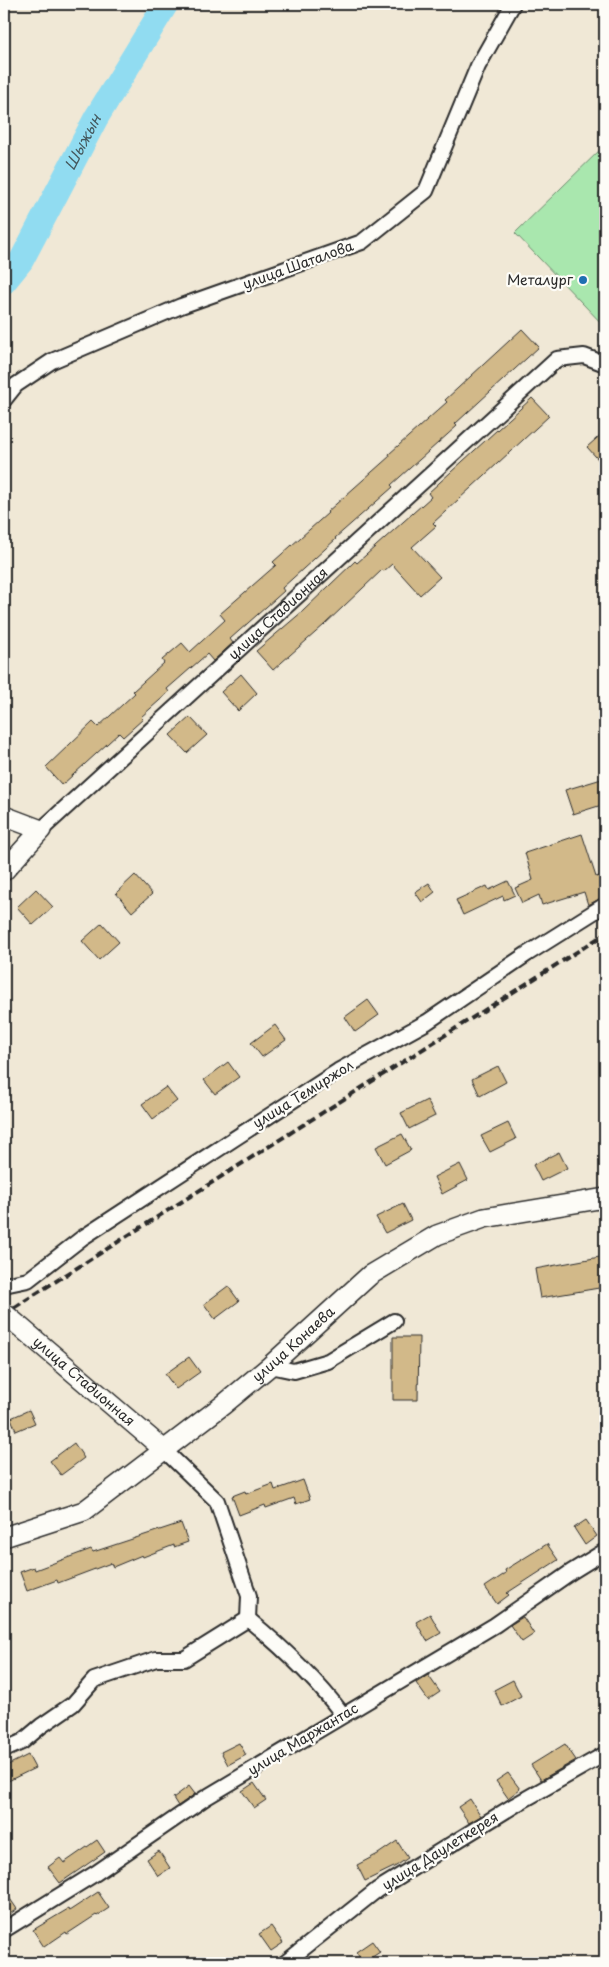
<svg xmlns="http://www.w3.org/2000/svg" width="609" height="1967" font-family="'Playpen Sans',sans-serif">
	<style>
		.green { fill: #a9e7ae; stroke: #6a896c }
		.lines { fill: none; stroke-linecap: round; stroke-linejoin: round }
		.river { stroke: #91dcf1; stroke-width: 25 }
		.building { fill: #d2b989; stroke: #2b2b2b }
		.street-casing { stroke: #2b2b2b; stroke-width: 18 }
		.secondary-casing { stroke: #2b2b2b; stroke-width: 22 }
		.street { stroke: #fdfcf7; stroke-width: 14 }
		.secondary { stroke: #fdfcf7; stroke-width: 19 }
		.rail { stroke: #2b2b2b; stroke-width: 4; stroke-dasharray: 8 4; stroke-linecap: butt }
		.poi-dot { fill: #1f6fb2; stroke: #fdfcf7; stroke-width: 2 }
		.labels { text-anchor: middle; stroke-width: 4.5; stroke-linejoin: round; paint-order: stroke }
		.street-label { font-size: 14px; fill: #2b2b2b; stroke: #fdfcf7 }
		.poi-label { font-size: 14px; fill: #2b2b2b; stroke: #fdfcf7; text-anchor: end }
		.water-label { font-size: 15px; font-style: italic; fill: #44575c; stroke: #fdfcf7 }
	</style>
	<rect width="100%" height="100%" fill="#f0e8d6"/>
	<filter id="ink" filterUnits="userSpaceOnUse"><feTurbulence type="fractalNoise" baseFrequency=".02" numOctaves="2"/><feDisplacementMap in="SourceGraphic" scale="10" xChannelSelector="R" yChannelSelector="G"/><feConvolveMatrix kernelMatrix="1 2 1 2 8 2 1 2 1" color-interpolation-filters="sRGB"/></filter>
	<g filter="url(#ink)">
		<path class="green" d="M 605,145 L 605,327 L 515,233 Z"/>
		<g class="lines">
			<path class="river" id="s1" d="M 4,282 L 21,261 L 96,118 L 166,4"/>
		</g>
		<path class="building" d="M 522,329 L 539,347 L 455,424 L 457,426 L 391,485 L 393,487 L 335,538 L 336,539 L 282,588 L 284,591 L 230,639 L 233,643 L 213,661 L 207,654 L 167,689 L 169,692 L 141,717 L 143,719 L 123,737 L 119,733 L 62,785 L 46,767 L 93,722 L 98,727 L 135,693 L 133,691 L 164,663 L 162,660 L 182,643 L 190,652 L 225,620 L 220,614 L 276,565 L 273,562 L 328,513 L 327,512 L 390,456 L 389,454 L 447,402 L 445,400 Z
			M 532,398 L 549,416 L 433,523 L 436,526 L 412,547 L 440,577 L 420,595 L 392,564 L 384,571 L 382,570 L 324,625 L 273,670 L 256,651 L 303,611 L 355,561 L 357,563 L 431,497 L 428,493 Z
			M 605,431 L 605,467 L 587,447 Z
			M 241,674 L 257,693 L 238,711 L 221,692 Z
			M 190,717 L 207,735 L 187,753 L 170,735 Z
			M 605,778 L 605,804 L 573,814 L 565,790 Z
			M 582,834 L 596,877 L 605,874 L 605,896 L 588,905 L 584,892 L 542,905 L 539,895 L 522,903 L 515,888 L 533,880 L 525,853 Z
			M 135,875 L 152,894 L 132,912 L 116,893 Z
			M 508,881 L 515,895 L 504,900 L 503,896 L 463,915 L 456,900 L 487,886 L 489,890 Z
			M 429,883 L 435,892 L 422,902 L 415,892 Z
			M 36,889 L 53,907 L 33,925 L 17,907 Z
			M 102,923 L 119,942 L 99,960 L 82,941 Z
			M 368,1000 L 379,1015 L 355,1032 L 345,1017 Z
			M 275,1025 L 286,1040 L 262,1057 L 251,1043 Z
			M 228,1062 L 239,1077 L 215,1094 L 204,1080 Z
			M 498,1066 L 506,1082 L 480,1096 L 472,1079 Z
			M 166,1087 L 177,1101 L 153,1119 L 142,1104 Z
			M 427,1100 L 435,1116 L 409,1129 L 401,1113 Z
			M 508,1123 L 516,1139 L 490,1152 L 481,1136 Z
			M 402,1134 L 411,1150 L 385,1164 L 376,1147 Z
			M 559,1152 L 567,1168 L 541,1181 L 533,1165 Z
			M 460,1164 L 468,1180 L 442,1194 L 434,1177 Z
			M 403,1204 L 411,1220 L 385,1233 L 376,1217 Z
			M 605,1256 L 605,1287 L 540,1298 L 535,1269 Z
			M 228,1286 L 239,1301 L 215,1319 L 204,1304 Z
			M 393,1337 L 419,1337 L 418,1400 L 393,1400 Z
			M 189,1357 L 200,1372 L 176,1389 L 165,1374 Z
			M 29,1410 L 35,1423 L 16,1431 L 11,1418 Z
			M 74,1443 L 84,1458 L 61,1475 L 50,1461 Z
			M 303,1480 L 310,1499 L 296,1504 L 294,1498 L 266,1508 L 265,1505 L 239,1515 L 232,1496 L 245,1491 L 246,1494 L 273,1484 L 275,1490 Z
			M 586,1520 L 597,1536 L 585,1545 L 574,1528 Z
			M 181,1523 L 188,1542 L 174,1547 L 174,1545 L 143,1557 L 142,1555 L 113,1567 L 111,1563 L 58,1583 L 57,1580 L 27,1591 L 20,1572 L 34,1567 L 35,1570 L 91,1549 L 93,1552 Z
			M 547,1544 L 558,1560 L 507,1593 L 509,1595 L 497,1604 L 485,1587 L 506,1573 L 505,1570 Z
			M 430,1614 L 441,1633 L 427,1641 L 416,1622 Z
			M 523,1617 L 534,1634 L 522,1642 L 510,1625 Z
			M 428,1675 L 440,1692 L 428,1700 L 416,1683 Z
			M 513,1680 L 521,1696 L 502,1706 L 494,1690 Z
			M 239,1743 L 246,1755 L 228,1765 L 221,1752 Z
			M 565,1744 L 576,1760 L 541,1780 L 531,1765 Z
			M 28,1755 L 35,1768 L 4,1783 L 4,1767 Z
			M 508,1773 L 520,1789 L 508,1798 L 496,1781 Z
			M 254,1783 L 266,1800 L 254,1808 L 242,1791 Z
			M 189,1786 L 195,1794 L 178,1806 L 173,1798 Z
			M 470,1799 L 481,1816 L 469,1823 L 458,1807 Z
			M 97,1840 L 105,1852 L 60,1883 L 48,1867 L 60,1858 L 64,1863 Z
			M 397,1841 L 408,1858 L 396,1866 L 365,1881 L 357,1865 L 378,1854 Z
			M 159,1851 L 170,1868 L 158,1876 L 147,1859 Z
			M 4,1890 L 17,1909 L 4,1918 Z
			M 98,1892 L 109,1908 L 97,1916 L 96,1915 L 67,1934 L 66,1932 L 44,1947 L 33,1930 L 68,1909 L 69,1911 Z
			M 271,1926 L 283,1943 L 271,1951 L 259,1934 Z
			M 372,1941 L 380,1952 L 363,1963 L 356,1952 Z"/>
		<g class="lines">
			<g class="street-casing">
				<g id="street">
					<path d="M 4,400 L 16,385 L 52,361 L 181,306 L 362,242 L 426,191 L 478,66 L 513,4"/>
					<path id="s2" d="M 41,830 L 557,359 L 584,356 L 605,364"/>
					<path d="M 4,1285 L 28,1280 L 82,1238 L 338,1071 L 427,1022 L 527,954 L 605,905"/>
					<path d="M 270,1366 L 294,1371 L 328,1361 L 394,1321"/>
					<path d="M 163,1449 L 217,1501 L 249,1596 L 248,1619"/>
					<path d="M 4,1750 L 22,1742 L 41,1726 L 73,1704 L 94,1680 L 156,1659 L 184,1659 L 248,1619 C 283,1648 316,1679 343,1715"/>
					<path d="M 4,1930 L 96,1873 L 205,1798 L 495,1625 L 571,1572 L 605,1551"/>
					<path d="M 285,1963 L 377,1890 L 515,1805 L 605,1754"/>
				</g>
			</g>
			<g class="secondary-casing">
				<g id="secondary">
					<path d="M 4,816 L 41,830 L 4,871"/>
					<path id="s3" d="M 4,1313 L 163,1449"/>
					<path id="s4" d="M 4,1537 L 84,1511 L 223,1405 L 270,1366 L 370,1275 L 437,1235 L 484,1218 L 605,1198"/>
				</g>
			</g>
			<use href="#street" class="street"/>
			<use href="#secondary" class="secondary"/>
			<path class="rail" d="M 4,1314 L 605,934"/>
		</g>
	</g>
	<circle class="poi-dot" cx="583" cy="280" r="5"/>
	<g class="labels">
		<g class="street-label">
			<text transform="translate(298 265) rotate(-20)" y="5">улица Шаталова</text>
			<text dy="5" stroke="none"><textPath href="#s2" startOffset="321">улица Стадионная</textPath></text>
			<text transform="translate(303 1094) rotate(-32)" y="5">улица Темиржол</text>
			<text dy="5" stroke="none"><textPath href="#s4" startOffset="352">улица Конаева</textPath></text>
			<text dy="5" stroke="none"><textPath href="#s3" startOffset="105">улица Стадионная</textPath></text>
			<text transform="translate(303 1739) rotate(-31)" y="5">улица Маржантас</text>
			<text transform="translate(440 1851) rotate(-32)" y="5">улица Даулеткерея</text>
		</g>
		<g class="poi-label">
			<text x="573" y="285">Металург</text>
		</g>
		<g class="water-label">
			<text dy="5" stroke="none"><textPath href="#s1" startOffset="161">Шыжын</textPath></text>
		</g>
	</g>
	<rect width="609" height="1967" fill="none" stroke="#fdfcf7" stroke-width="20"/>
	<rect x="10" y="10" width="589" height="1947" fill="none" stroke="#2b2b2b" stroke-width="2" filter="url(#ink)"/>
</svg>
